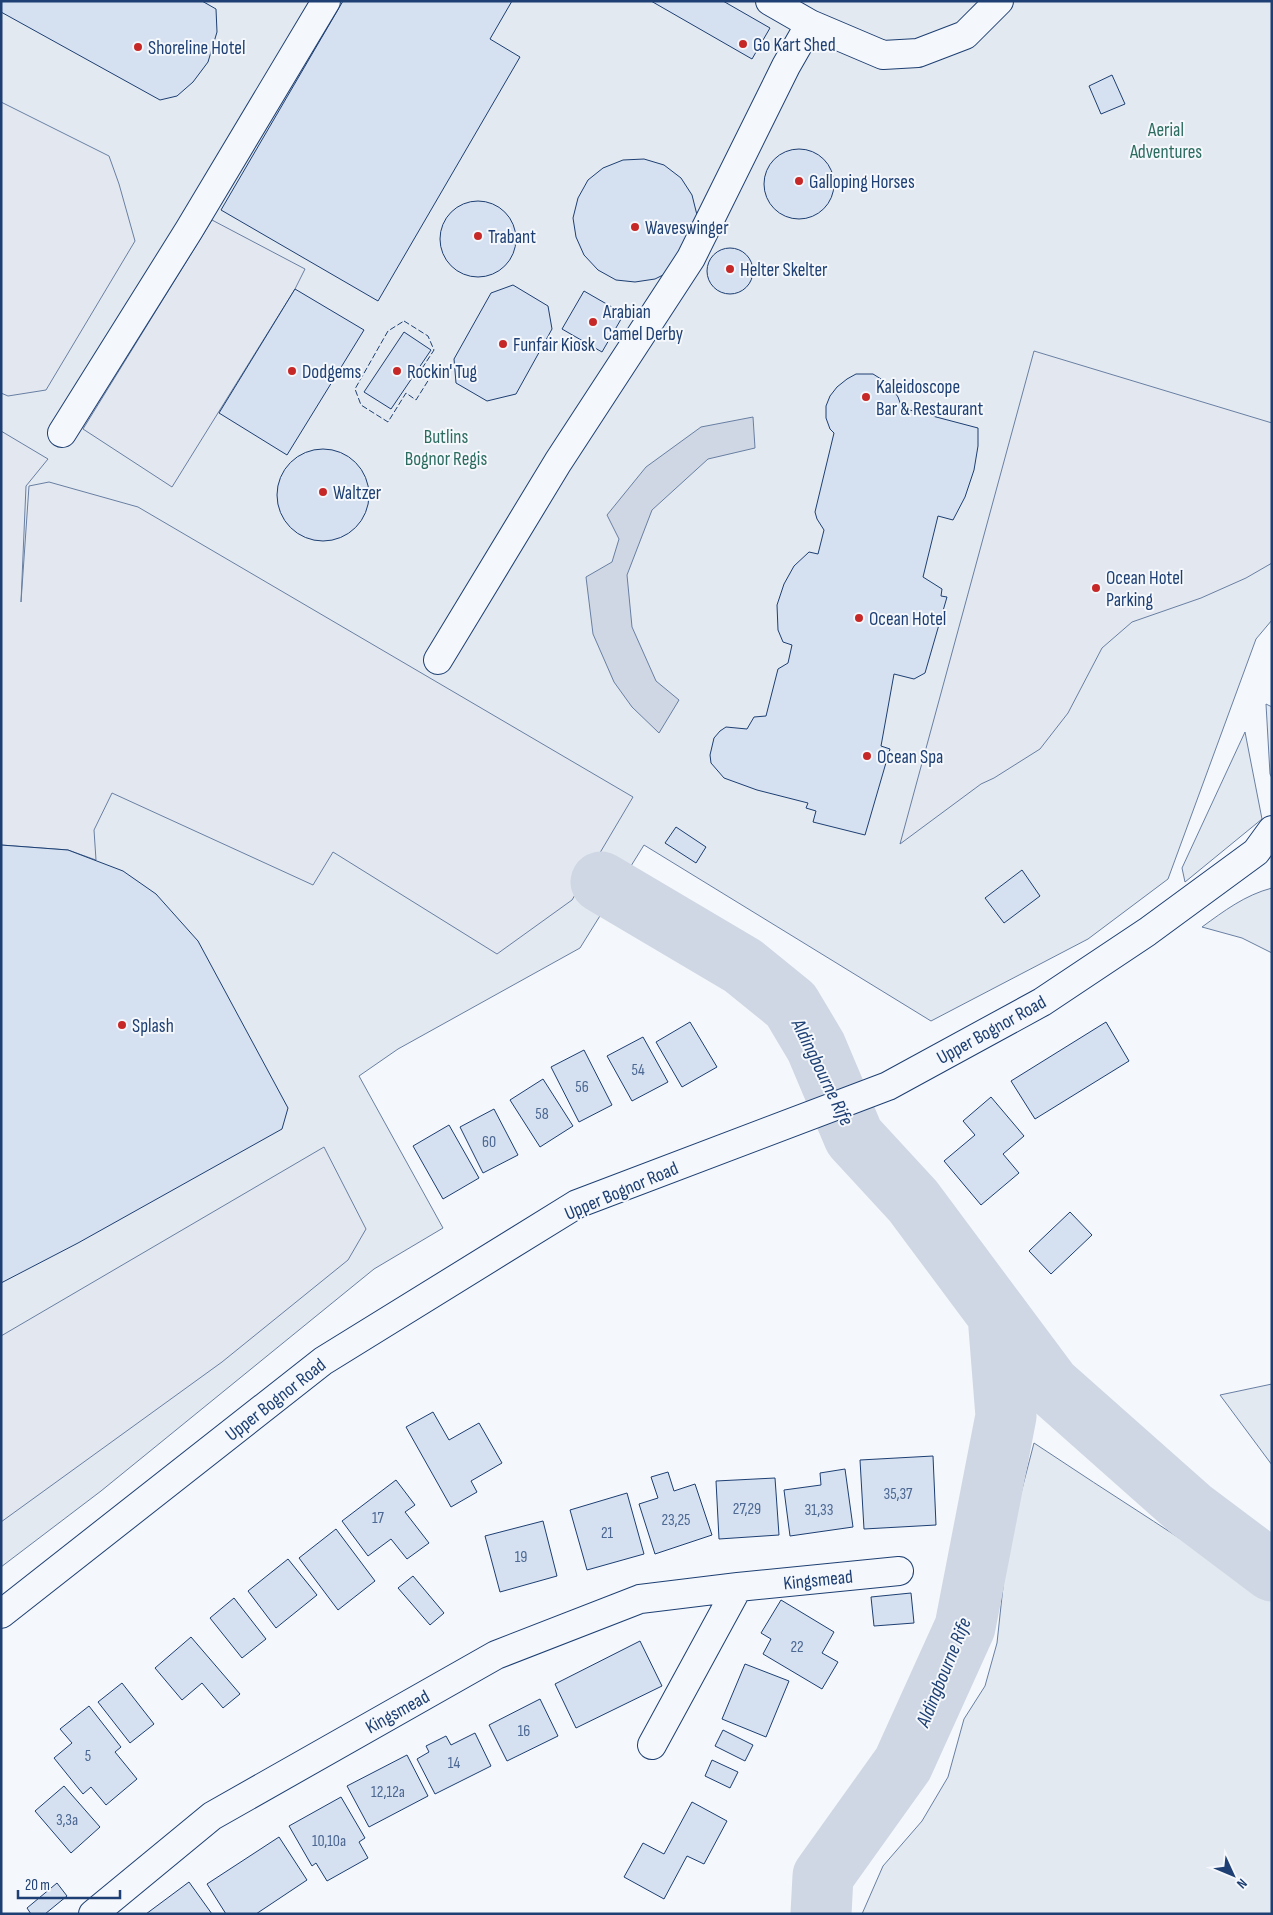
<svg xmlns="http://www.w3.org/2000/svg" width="1273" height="1915" font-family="'Sofia Sans Condensed',sans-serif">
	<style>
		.green { fill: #e3e9f0; stroke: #687fa3 }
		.parking { fill: #e3e8f0; stroke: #687fa3 }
		.water { fill: #cfd7e4; stroke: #687fa3 }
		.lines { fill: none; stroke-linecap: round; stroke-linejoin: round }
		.river { stroke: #cfd7e4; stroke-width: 61 }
		.building { fill: #d5e0f0; stroke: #1d3f73 }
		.street-casing { stroke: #1d3f73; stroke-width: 30 }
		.secondary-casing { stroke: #1d3f73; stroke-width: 30 }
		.street { stroke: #f4f7fb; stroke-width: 28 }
		.secondary { stroke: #f4f7fb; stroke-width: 28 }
		.fence { stroke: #1d3f73; stroke-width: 1; stroke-dasharray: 6 2.5; stroke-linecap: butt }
		.poi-dot { fill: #c62828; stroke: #f4f7fb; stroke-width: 2 }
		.labels { text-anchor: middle; stroke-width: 4; stroke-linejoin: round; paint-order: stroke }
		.number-label { font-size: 16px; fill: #4b6792 }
		.poi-label { font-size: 19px; fill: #1d3f73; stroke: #f4f7fb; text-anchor: start }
		.park-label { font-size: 19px; fill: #2c6c60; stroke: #f4f7fb }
		.street-label { font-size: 19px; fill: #1d3f73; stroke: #f4f7fb }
		.water-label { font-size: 20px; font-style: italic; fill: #1d3f73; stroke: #f4f7fb }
	</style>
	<rect width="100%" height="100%" fill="#f4f7fb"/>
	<path class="green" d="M 1,1 L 1272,1 L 1272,620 L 1256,639 L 1168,879 L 1088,939 L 931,1021 L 644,845 L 580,948 L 398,1049 L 359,1076 L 443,1228 L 374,1269 L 101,1491 L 1,1567 Z
		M 1266,704 L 1272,707 L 1272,778 L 1270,774 Z
		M 1245,732 L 1262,819 L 1185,882 L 1182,868 Z
		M 1272,888 L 1272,953 L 1242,938 L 1202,927 C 1224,911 1245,895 1272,888 Z
		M 1272,1384 L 1272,1465 L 1220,1395 Z
		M 1034,1443 C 1113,1496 1194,1546 1272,1600 L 1272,1914 L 862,1914 L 883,1866 L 922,1821 L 948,1777 L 964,1719 L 985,1686 L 997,1643 L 1006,1559 L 1015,1516 Z"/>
	<path class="parking" d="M 1,102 L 109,156 L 119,184 L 135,241 L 46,390 L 8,396 L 1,393 Z
		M 212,220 L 305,269 L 295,289 L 172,487 L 83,429 Z
		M 1034,351 L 1272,423 L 1272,563 L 1246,578 L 1201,598 L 1132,622 L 1102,648 L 1068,713 L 1040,749 L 994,778 L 981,784 L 900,844 Z
		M 1,431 L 48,459 L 26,486 L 21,602 L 29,486 L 49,482 L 138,507 L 633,797 L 572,900 L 497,954 L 333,852 L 313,885 L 112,793 L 94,830 L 96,860 L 68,850 L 1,845 Z
		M 324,1147 L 366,1229 L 348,1260 L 222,1362 L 1,1522 L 1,1336 Z"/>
	<path class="water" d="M 753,417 L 755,448 L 708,459 L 652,510 L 627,575 L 632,627 L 656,681 L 679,700 L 659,733 L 632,707 L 614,682 L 593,634 L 586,577 L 612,562 L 619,539 L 607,515 L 646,467 L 701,427 Z"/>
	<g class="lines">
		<path class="river" d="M 601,882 L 743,966 L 791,1005 L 816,1047 L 854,1137 L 913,1201 L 1050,1385 L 1191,1510 L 1272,1571
			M 821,1914 L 823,1876 L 903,1764 L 965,1627 L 1006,1416 L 998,1315"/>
	</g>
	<path class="building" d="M 1,1 L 202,1 L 216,9 L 217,32 L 208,62 L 193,82 L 177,96 L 160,100 L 1,12 Z
		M 343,1 L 512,1 L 490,39 L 520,57 L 378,301 L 221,210 Z
		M 651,1 L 723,1 L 770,28 L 752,59 Z
		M 1112,75 L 1125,104 L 1101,114 L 1089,86 Z
		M764 184a35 35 0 1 1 70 0a35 35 0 1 1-70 0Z
		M 644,159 L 664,165 L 681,178 L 692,195 L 697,215 L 673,270 L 655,279 L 635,282 L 616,280 L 598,270 L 584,255 L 576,237 L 573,218 L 578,198 L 588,180 L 603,168 L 623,160 Z
		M440 239a38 38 0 1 1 76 0a38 38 0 1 1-76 0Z
		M707 271a23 23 0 1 1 46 0a23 23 0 1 1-46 0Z
		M 513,285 L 548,306 L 552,329 L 516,394 L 487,401 L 456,383 L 454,359 L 491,293 Z
		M 295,289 L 364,330 L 287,455 L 219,413 Z
		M 584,291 L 624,314 L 602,352 L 562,329 Z
		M 404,332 L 431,350 L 391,409 L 364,392 Z
		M 856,374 L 873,374 L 889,384 L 898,397 L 902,408 L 978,428 L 978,446 L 974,470 L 965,497 L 953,520 L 938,516 L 923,577 L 942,589 L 941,596 L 947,597 L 925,673 L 914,679 L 894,674 L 881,746 L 890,749 L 865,835 L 813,822 L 816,811 L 806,808 L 808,803 L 757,790 L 724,778 L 711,763 L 710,755 L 714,738 L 720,731 L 726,727 L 747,729 L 754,717 L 766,716 L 778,669 L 788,663 L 792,645 L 783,642 L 778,630 L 777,605 L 784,584 L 794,566 L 809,552 L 818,554 L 824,530 L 817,519 L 815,512 L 834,433 L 830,429 L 826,418 L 826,406 L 830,396 L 837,387 L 847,379 Z
		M277 495a46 46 0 1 1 92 0a46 46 0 1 1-92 0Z
		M 676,827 L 706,847 L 696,863 L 665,843 Z
		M 1,845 L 68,850 L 123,871 L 156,894 L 198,941 L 288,1108 L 282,1129 L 78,1243 L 1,1283 Z
		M 1022,870 L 1040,896 L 1004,923 L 985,898 Z
		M 690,1022 L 717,1067 L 682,1087 L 656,1042 Z
		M 1106,1022 L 1129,1061 L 1035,1119 L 1011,1081 Z
		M 643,1037 L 668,1082 L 632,1101 L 607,1056 Z
		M 584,1050 L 612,1105 L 579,1122 L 551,1067 Z
		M 543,1079 L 573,1126 L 540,1147 L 510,1100 Z
		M 991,1097 L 1024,1136 L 1003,1154 L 1019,1173 L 981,1205 L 944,1161 L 975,1135 L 963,1121 Z
		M 494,1109 L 518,1155 L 483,1173 L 460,1127 Z
		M 449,1125 L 479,1178 L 443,1199 L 413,1146 Z
		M 1070,1212 L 1092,1235 L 1051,1274 L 1029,1251 Z
		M 433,1412 L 449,1440 L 479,1423 L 502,1463 L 471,1481 L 477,1492 L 451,1507 L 406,1427 Z
		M 933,1456 L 936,1525 L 864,1529 L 860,1460 Z
		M 845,1469 L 853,1527 L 790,1536 L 784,1490 L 821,1485 L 820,1473 Z
		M 668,1472 L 674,1491 L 695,1484 L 712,1535 L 655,1554 L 639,1504 L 658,1498 L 651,1477 Z
		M 775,1478 L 779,1535 L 719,1539 L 716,1481 Z
		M 396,1480 L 415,1505 L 405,1512 L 429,1543 L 407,1559 L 391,1539 L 368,1556 L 342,1521 Z
		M 627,1493 L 644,1554 L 587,1570 L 570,1510 Z
		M 543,1521 L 557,1576 L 500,1592 L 485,1536 Z
		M 336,1529 L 375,1581 L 338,1610 L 299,1558 Z
		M 288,1559 L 317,1595 L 276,1628 L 248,1591 Z
		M 413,1576 L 444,1613 L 430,1625 L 398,1588 Z
		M 911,1593 L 914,1623 L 874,1626 L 871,1597 Z
		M 234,1598 L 266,1639 L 242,1658 L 210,1618 Z
		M 781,1600 L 834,1632 L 822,1653 L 838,1662 L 822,1689 L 763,1654 L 771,1639 L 761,1633 Z
		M 191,1637 L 240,1694 L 223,1708 L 202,1683 L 182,1700 L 155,1668 Z
		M 640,1641 L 662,1686 L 576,1728 L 555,1684 Z
		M 745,1664 L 789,1681 L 766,1737 L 722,1719 Z
		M 122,1683 L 154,1724 L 130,1743 L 98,1702 Z
		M 540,1699 L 558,1736 L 507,1761 L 489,1725 Z
		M 89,1706 L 121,1747 L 115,1752 L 137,1779 L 106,1805 L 91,1787 L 83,1794 L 54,1758 L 72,1743 L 60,1729 Z
		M 723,1730 L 753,1745 L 745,1761 L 715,1746 Z
		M 475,1733 L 491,1766 L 435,1794 L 417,1759 L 429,1752 L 426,1746 L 446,1736 L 451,1745 Z
		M 407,1755 L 428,1796 L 369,1827 L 347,1786 Z
		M 712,1760 L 738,1772 L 730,1788 L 705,1776 Z
		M 64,1786 L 100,1827 L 71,1853 L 35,1811 Z
		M 341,1797 L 365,1838 L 359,1842 L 368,1858 L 327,1881 L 316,1863 L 312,1866 L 289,1826 Z
		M 692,1802 L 727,1821 L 704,1864 L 687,1856 L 664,1899 L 624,1877 L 643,1843 L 664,1854 Z
		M 279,1837 L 307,1880 L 256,1914 L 226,1914 L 207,1884 Z
		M 189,1882 L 212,1914 L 146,1914 Z
		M 57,1883 L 67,1896 L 45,1914 L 31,1914 L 27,1908 Z"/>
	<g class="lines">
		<g class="street-casing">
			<path id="street" d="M 770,1 L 810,24
				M 62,433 L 189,230 L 326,1
				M 438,660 L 558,462 L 691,258 L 786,66 L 810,24 L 883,55 L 918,53 L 965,35 L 999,1
				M 652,1745 L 738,1587
				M 93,1914 L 212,1816 L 496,1655 L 640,1599 L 738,1587 L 899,1571"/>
		</g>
		<g class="secondary-casing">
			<path id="secondary" d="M 1,1614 L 323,1361 L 577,1204 L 888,1086 L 1042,1002 L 1147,932 L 1256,852 L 1272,830"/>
		</g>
		<use href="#street" class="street"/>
		<use href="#secondary" class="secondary"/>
		<path class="fence" d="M 404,321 L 428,336 L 434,350 L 421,370 L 431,376 L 416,400 L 406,393 L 388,422 L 361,405 L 355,389 L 388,331 Z"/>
	</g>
	<g class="poi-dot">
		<circle cx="743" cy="44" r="5"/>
		<circle cx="138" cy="47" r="5"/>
		<circle cx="799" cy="181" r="5"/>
		<circle cx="635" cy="227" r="5"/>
		<circle cx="478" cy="236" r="5"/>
		<circle cx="730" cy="269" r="5"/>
		<circle cx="593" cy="322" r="5"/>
		<circle cx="503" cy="344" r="5"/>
		<circle cx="292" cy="371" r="5"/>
		<circle cx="397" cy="371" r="5"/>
		<circle cx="866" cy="397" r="5"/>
		<circle cx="323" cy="492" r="5"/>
		<circle cx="1096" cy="588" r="5"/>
		<circle cx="859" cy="618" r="5"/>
		<circle cx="867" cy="756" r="5"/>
		<circle cx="122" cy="1025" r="5"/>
	</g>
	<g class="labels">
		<g class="number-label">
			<text x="638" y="1075">54</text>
			<text x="582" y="1092">56</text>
			<text x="542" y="1119">58</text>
			<text x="489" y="1147">60</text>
			<text x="898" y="1499">35,37</text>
			<text x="747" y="1514">27,29</text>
			<text x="819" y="1515">31,33</text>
			<text x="378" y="1523">17</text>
			<text x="676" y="1525">23,25</text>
			<text x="607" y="1538">21</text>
			<text x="521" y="1562">19</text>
			<text x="797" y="1652">22</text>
			<text x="524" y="1736">16</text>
			<text x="88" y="1761">5</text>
			<text x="454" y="1768">14</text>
			<text x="388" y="1797">12,12a</text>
			<text x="67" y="1825">3,3a</text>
			<text x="329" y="1846">10,10a</text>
		</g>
		<g class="poi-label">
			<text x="753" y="51">Go Kart Shed</text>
			<text x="148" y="54">Shoreline Hotel</text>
			<text x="809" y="188">Galloping Horses</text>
			<text x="645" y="234">Waveswinger</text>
			<text x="488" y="243">Trabant</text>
			<text x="740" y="276">Helter Skelter</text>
			<text x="603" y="318">Arabian<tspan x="603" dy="22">Camel Derby</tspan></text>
			<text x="513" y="351">Funfair Kiosk</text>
			<text x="302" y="378">Dodgems</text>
			<text x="407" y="378">Rockin' Tug</text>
			<text x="876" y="393">Kaleidoscope<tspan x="876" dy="22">Bar &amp; Restaurant</tspan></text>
			<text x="333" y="499">Waltzer</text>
			<text x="1106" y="584">Ocean Hotel<tspan x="1106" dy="22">Parking</tspan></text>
			<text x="869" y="625">Ocean Hotel</text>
			<text x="877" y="763">Ocean Spa</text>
			<text x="132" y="1032">Splash</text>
		</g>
		<g class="park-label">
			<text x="1166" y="136">Aerial<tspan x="1166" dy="22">Adventures</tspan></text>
			<text x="446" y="443">Butlins<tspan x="446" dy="22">Bognor Regis</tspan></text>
		</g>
		<g class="street-label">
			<text transform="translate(991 1029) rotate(-29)" y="7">Upper Bognor Road</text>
			<text transform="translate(621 1190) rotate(-23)" y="7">Upper Bognor Road</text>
			<text transform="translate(275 1399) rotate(-38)" y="7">Upper Bognor Road</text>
			<text transform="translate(818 1579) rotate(-6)" y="7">Kingsmead</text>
			<text transform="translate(397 1711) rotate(-29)" y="7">Kingsmead</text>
		</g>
		<g class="water-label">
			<text transform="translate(823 1072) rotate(64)" y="7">Aldingbourne Rife</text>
			<text transform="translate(943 1672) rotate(-68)" y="7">Aldingbourne Rife</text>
		</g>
	</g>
	<rect width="1273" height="1915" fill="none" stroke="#1d3f73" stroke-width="5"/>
	<g transform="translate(1233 1875) rotate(134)" stroke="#f4f7fb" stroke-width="4" paint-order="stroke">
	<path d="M0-4L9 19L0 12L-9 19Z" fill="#1d3f73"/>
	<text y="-8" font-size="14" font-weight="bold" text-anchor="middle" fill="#1d3f73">N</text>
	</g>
	<path d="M18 1890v8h102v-8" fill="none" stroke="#1d3f73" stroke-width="2.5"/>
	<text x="25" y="1890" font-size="15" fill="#1d3f73" stroke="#f4f7fb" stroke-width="4" paint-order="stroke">20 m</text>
</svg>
